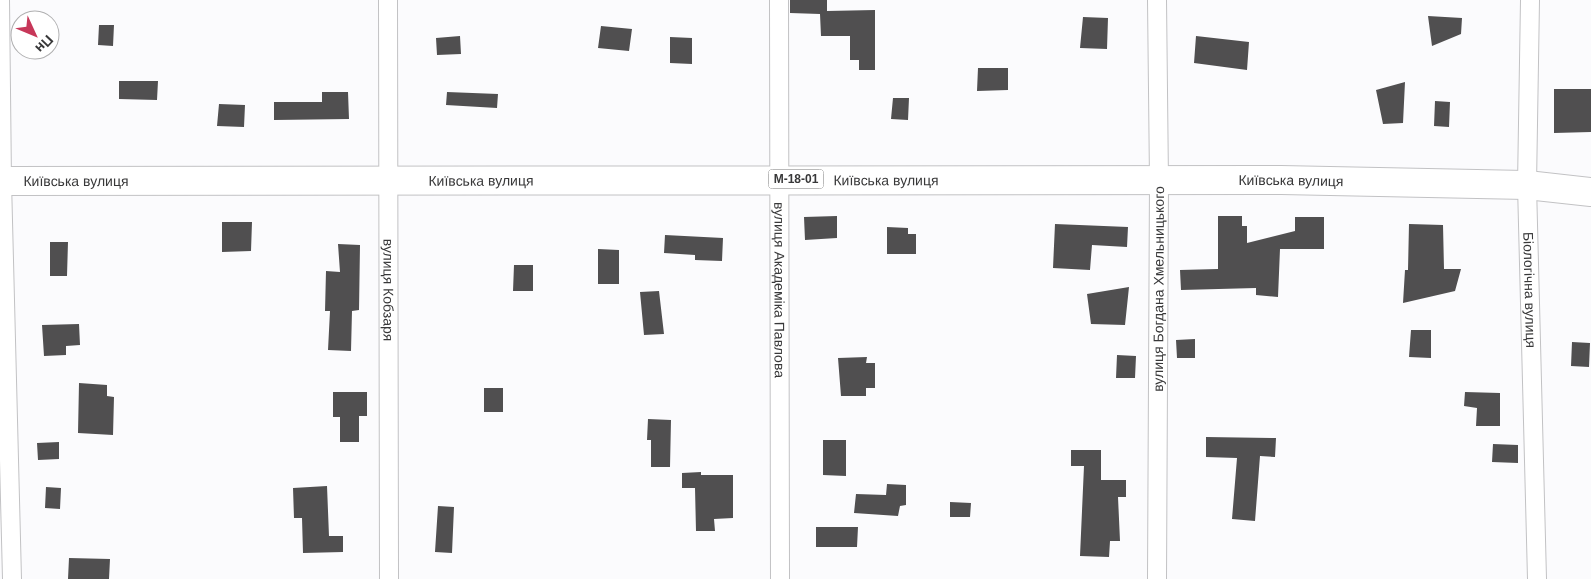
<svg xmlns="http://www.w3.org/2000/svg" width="1591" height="579" font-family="Arial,sans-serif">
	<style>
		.building { fill: #504f50 }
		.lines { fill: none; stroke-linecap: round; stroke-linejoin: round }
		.street-casing { stroke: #c2c2c4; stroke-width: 20 }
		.highway-casing { stroke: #c2c2c4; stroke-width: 30 }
		.street { stroke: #fff; stroke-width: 18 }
		.highway { stroke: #fff; stroke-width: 28 }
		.labels { text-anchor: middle; stroke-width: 5; stroke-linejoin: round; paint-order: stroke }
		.shield { fill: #fff; stroke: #747474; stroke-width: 1 }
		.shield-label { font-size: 12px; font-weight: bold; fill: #383839 }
		.street-label { font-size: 14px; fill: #383839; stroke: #fff }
	</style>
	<rect width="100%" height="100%" fill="#fbfbfd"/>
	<path class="building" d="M 790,0 L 827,0 L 827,11 L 875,10 L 875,70 L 859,70 L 859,60 L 850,60 L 850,36 L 821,36 L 820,14 L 790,13 Z
		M 1428,16 L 1462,18 L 1461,34 L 1432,46 Z
		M 1083,17 L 1108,18 L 1107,49 L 1080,48 Z
		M 99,25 L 114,25 L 113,46 L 98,45 Z
		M 601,26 L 632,29 L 629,51 L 598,48 Z
		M 460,36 L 461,54 L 437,55 L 436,38 Z
		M 1196,36 L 1249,42 L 1247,70 L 1194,63 Z
		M 670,37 L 692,38 L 692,64 L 670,63 Z
		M 978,68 L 1008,68 L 1008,90 L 977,91 Z
		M 119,81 L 158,81 L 157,100 L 119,99 Z
		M 1405,82 L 1403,123 L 1383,124 L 1376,90 Z
		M 1554,89 L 1591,89 L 1591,132 L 1554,133 Z
		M 322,92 L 348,92 L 349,119 L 274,120 L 274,102 L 322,102 Z
		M 447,92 L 498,94 L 497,108 L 446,105 Z
		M 893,98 L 909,98 L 908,120 L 891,119 Z
		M 1435,101 L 1450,102 L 1449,127 L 1434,126 Z
		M 219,104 L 245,105 L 244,127 L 217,126 Z
		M 837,216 L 837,238 L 805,240 L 804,217 Z
		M 1218,216 L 1242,216 L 1242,226 L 1247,226 L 1247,243 L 1295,231 L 1295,217 L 1324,217 L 1324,249 L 1280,249 L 1278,297 L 1256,295 L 1256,288 L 1181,290 L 1180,270 L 1218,269 Z
		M 222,222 L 252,222 L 251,251 L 222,252 Z
		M 1055,224 L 1128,227 L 1127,247 L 1092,245 L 1090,270 L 1053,268 Z
		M 1409,224 L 1443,225 L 1444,269 L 1461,269 L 1455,291 L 1403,303 L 1405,270 L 1408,270 Z
		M 887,227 L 908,228 L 908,234 L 916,234 L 916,254 L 887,254 Z
		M 665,235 L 723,238 L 722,261 L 695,260 L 695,255 L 664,253 Z
		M 50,242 L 68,242 L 67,276 L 50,276 Z
		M 338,244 L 360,245 L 359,310 L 352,311 L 351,351 L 328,350 L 330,311 L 325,311 L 326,271 L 340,272 Z
		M 598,249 L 619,250 L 619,284 L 598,284 Z
		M 514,265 L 533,265 L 533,291 L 513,291 Z
		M 1129,287 L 1125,325 L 1091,324 L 1087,294 Z
		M 659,291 L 664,334 L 644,335 L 640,292 Z
		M 79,324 L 80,345 L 66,346 L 66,355 L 44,356 L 42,325 Z
		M 1411,330 L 1431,330 L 1431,358 L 1409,357 Z
		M 1195,339 L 1195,358 L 1177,358 L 1176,340 Z
		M 1572,342 L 1590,343 L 1589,367 L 1571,366 Z
		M 1117,355 L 1136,356 L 1135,378 L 1116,378 Z
		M 867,357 L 866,363 L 875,363 L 875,388 L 866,388 L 866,396 L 841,396 L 838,358 Z
		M 79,383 L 107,385 L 107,396 L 114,397 L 113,435 L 78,433 Z
		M 484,388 L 503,388 L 503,412 L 484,412 Z
		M 333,392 L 367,392 L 367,416 L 359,416 L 359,442 L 340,442 L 340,417 L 333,417 Z
		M 1465,392 L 1500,393 L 1500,426 L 1476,426 L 1477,408 L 1464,406 Z
		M 648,419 L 671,420 L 670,467 L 651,467 L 651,440 L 647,440 Z
		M 1206,437 L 1276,438 L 1275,457 L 1260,456 L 1255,521 L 1232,519 L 1237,458 L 1206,457 Z
		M 823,440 L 846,440 L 846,476 L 823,475 Z
		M 59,442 L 59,459 L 38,460 L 37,443 Z
		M 1493,444 L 1518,445 L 1518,463 L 1492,462 Z
		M 1071,450 L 1101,450 L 1101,480 L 1126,480 L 1126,497 L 1118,497 L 1120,541 L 1110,541 L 1109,557 L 1080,556 L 1084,466 L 1071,466 Z
		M 701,472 L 701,475 L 733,475 L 733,518 L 714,519 L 715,531 L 696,531 L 695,488 L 682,488 L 682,473 Z
		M 887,484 L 906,485 L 906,505 L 900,506 L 898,516 L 854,513 L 856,494 L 886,495 Z
		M 327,486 L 329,536 L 343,536 L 343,552 L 303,553 L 302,518 L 294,518 L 293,488 Z
		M 46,487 L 61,488 L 60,509 L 45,508 Z
		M 950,502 L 971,503 L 970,517 L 950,517 Z
		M 438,506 L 454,507 L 452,553 L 435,552 Z
		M 816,527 L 858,527 L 857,547 L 816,547 Z
		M 69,558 L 110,559 L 109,579 L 68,579 Z"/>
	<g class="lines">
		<g class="street-casing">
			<g id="street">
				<path d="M 0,0 L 2,181 L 12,579"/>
				<path id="s1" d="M 388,0 L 389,579"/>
				<path id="s2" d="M 779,0 L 780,579"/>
				<path id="s3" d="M 1530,0 L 1527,185 L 1537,579"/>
				<path id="s4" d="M 1157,579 L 1159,181 L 1157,0"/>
			</g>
		</g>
		<g class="highway-casing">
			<g id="highway">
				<path id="s5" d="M 0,181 L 1281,180 L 1527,185 L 1591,192"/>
			</g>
		</g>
		<use href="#street" class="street"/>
		<use href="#highway" class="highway"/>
	</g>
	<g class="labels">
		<rect class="shield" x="768.5" y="169.5" width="55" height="19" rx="4"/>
		<g class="shield-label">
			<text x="796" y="183">М-18-01</text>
		</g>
		<g class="street-label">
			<text dy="5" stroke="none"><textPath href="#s5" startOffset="886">Київська вулиця</textPath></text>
			<text dy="5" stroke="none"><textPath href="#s5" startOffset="76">Київська вулиця</textPath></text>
			<text dy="5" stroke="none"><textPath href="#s5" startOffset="481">Київська вулиця</textPath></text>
			<text dy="5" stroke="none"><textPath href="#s5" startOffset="1291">Київська вулиця</textPath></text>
			<text dy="5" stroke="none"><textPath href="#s1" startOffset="290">вулиця Кобзаря</textPath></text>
			<text dy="5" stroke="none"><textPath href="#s4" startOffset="290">вулиця Богдана Хмельницького</textPath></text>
			<text dy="5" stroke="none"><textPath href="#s2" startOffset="290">вулиця Академіка Павлова</textPath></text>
			<text dy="5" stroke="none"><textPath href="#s3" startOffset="290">Біологічна вулиця</textPath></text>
		</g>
	</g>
	<g transform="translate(35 35) rotate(134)"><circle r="24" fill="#ffffff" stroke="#afafb0"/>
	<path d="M0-4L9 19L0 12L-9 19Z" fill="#c73759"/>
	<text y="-8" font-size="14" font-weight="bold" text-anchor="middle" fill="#383839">Пн</text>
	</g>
</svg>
